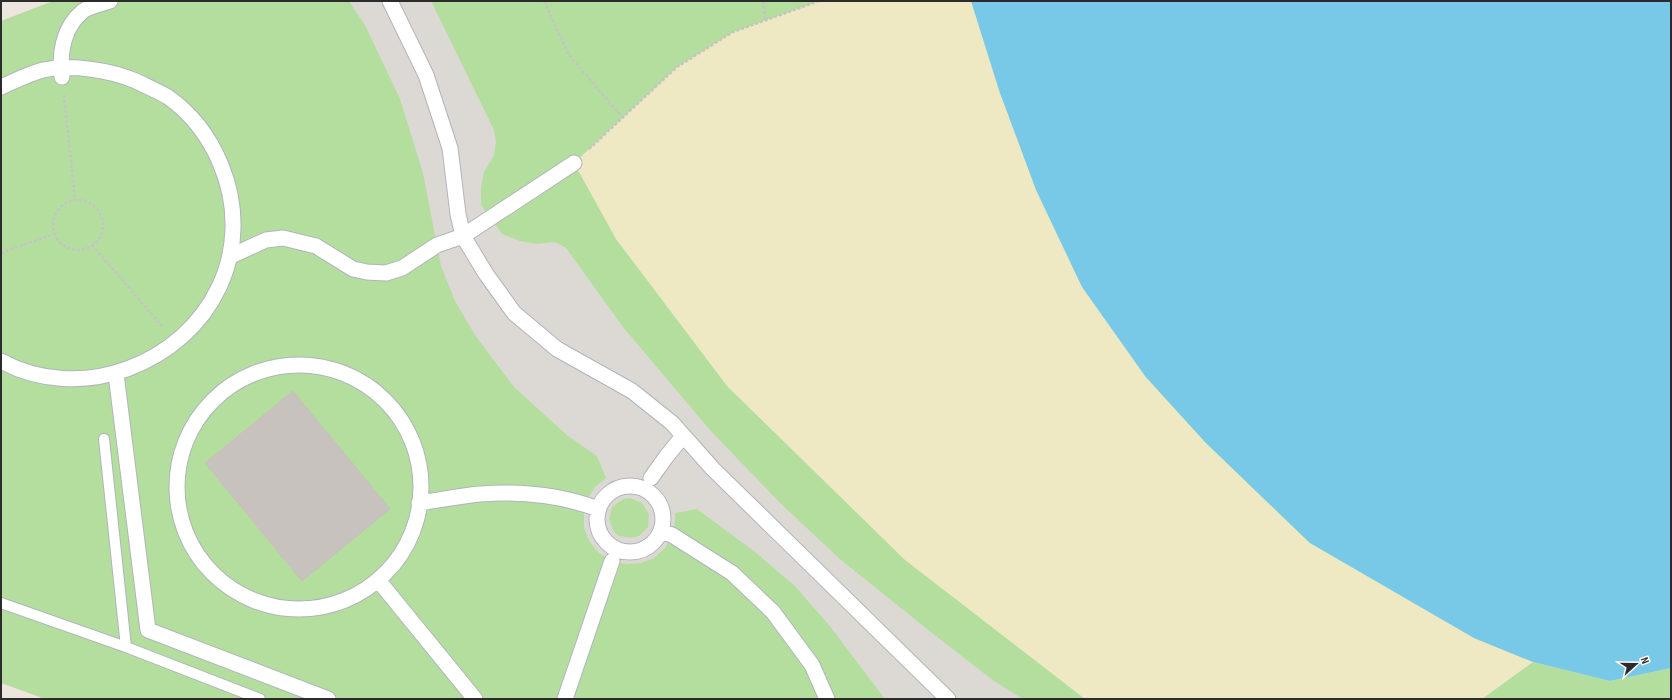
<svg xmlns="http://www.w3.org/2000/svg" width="1672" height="700" font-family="'Sofia Sans Condensed',sans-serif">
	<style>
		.green { fill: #b4de9e }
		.sand { fill: #eee8c3 }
		.plaza { fill: #dcd9d4; fill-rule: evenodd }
		.water { fill: #78c9e7 }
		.building { fill: #c7c2bd; stroke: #c7c1b7 }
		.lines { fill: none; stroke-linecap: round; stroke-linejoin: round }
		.service-casing { stroke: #b1b4bd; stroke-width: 12 }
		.pedestrian-casing { stroke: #b1b4bd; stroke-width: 17 }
		.path { stroke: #c4c4c4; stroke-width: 2.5; stroke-dasharray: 3 2; stroke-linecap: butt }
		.service { stroke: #fff; stroke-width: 10 }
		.pedestrian { stroke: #fff; stroke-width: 15 }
	</style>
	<rect width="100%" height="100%" fill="#ece6de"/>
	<path class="green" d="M 53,1 L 971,1 L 1000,94 L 1310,543 L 1474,638 L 1533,662 L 1610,681 L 1671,668 L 1671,699 L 45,699 L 1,683 L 1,21 Z"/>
	<path class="sand" d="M 819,1 L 971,1 L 1000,94 L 1145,376 L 1205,442 L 1310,543 L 1474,638 L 1533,662 L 1482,699 L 1085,699 L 905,560 L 727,386 L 616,239 L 574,163 L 677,67 L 733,32 Z"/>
	<path class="plaza" d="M 349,1 L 431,1 L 494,130 L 496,142 L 494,155 L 484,172 L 481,187 L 481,205 L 502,234 L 520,241 L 537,244 L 555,242 L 566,248 L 623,327 L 709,429 L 780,503 L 841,560 L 932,633 L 994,681 L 1023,699 L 885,699 L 829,625 L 794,585 L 755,552 L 697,509 L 675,513 L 675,521 L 672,535 L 665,548 L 654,558 L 641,563 L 626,564 L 612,561 L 599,553 L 590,542 L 584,528 L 584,514 L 587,500 L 595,487 L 606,478 L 597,456 L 568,436 L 514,387 L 475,335 L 455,301 L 441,266 L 423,173 L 400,99 L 366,27 ZM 630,498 L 642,503 L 649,514 L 648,527 L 639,536 L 632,538 L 619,536 L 614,532 L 609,519 L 612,507 L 623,499 Z"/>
	<path class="water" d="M 971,1 L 1671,1 L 1671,668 L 1610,681 L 1533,662 L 1474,638 L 1310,543 L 1205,442 L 1145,376 L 1082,287 L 1036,190 L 1000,93 Z"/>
	<path class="building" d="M 293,391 L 390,509 L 302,581 L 205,463 Z"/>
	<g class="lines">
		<g class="service-casing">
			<path id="service" d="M 104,439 L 126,647
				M 1,603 L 126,647 L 260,699"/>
		</g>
		<g class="pedestrian-casing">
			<path id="pedestrian" d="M 390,1 L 426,75 L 450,148 L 458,214 L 463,236 L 486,274 L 514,313 L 557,349 L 632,391 L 672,423 L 713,469 L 948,699
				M 62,77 C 59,54 63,27 83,11 C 90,6 101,4 110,1
				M 1,87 C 15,81 28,74 43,70 C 71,64 110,70 136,81 C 146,86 158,91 168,97 C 192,114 210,138 221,165 C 256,250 212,338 127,369 C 86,384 39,382 1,361
				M 231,256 L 266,240 L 283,238 L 316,246 L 353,269 L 367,272 L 386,273 L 402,268 L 437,245 L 463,236 L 574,163
				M177 487a122 122 0 1 1 244 0a122 122 0 1 1-244 0Z
				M 116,374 L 148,630 L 328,699
				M 651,478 L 666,457 L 683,436
				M597 519a33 33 0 1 1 66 0a33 33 0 1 1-66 0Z
				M 419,503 C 440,500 460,496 480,494 C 519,491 561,495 598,509
				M 661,531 L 672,535 L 732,573 L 773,612 L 812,665 L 827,699
				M 378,580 L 475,699
				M 565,699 L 612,561"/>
		</g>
		<path class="path" d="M 544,1 L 569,55 L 622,117
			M 763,1 L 766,21
			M 64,95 L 75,200
			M 589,149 L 677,67 L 733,32 L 819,1
			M53 225a25 25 0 1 1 50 0a25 25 0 1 1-50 0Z
			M 92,245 L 162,326
			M 1,253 L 54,234"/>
		<use href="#service" class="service"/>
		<use href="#pedestrian" class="pedestrian"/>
	</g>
	<rect width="1672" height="700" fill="none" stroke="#2b2b2b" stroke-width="4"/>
	<g transform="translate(1636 664) rotate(69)" stroke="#ffffff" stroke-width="3" paint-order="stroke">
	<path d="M0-3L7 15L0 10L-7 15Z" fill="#2b2b2b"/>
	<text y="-6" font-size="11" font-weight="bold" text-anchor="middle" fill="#2b2b2b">N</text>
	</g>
</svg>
